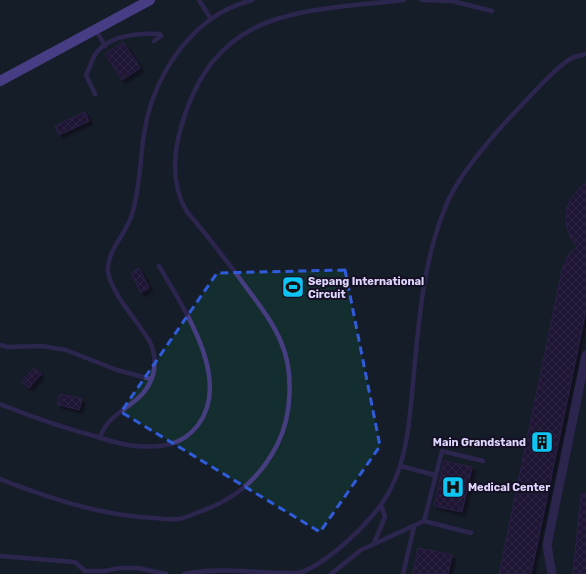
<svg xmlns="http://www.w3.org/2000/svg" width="586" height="574" font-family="Rubik,sans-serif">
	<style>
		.pitch { fill: #142d2f }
		.building { fill: url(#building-cross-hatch); stroke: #443170; filter: url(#shadow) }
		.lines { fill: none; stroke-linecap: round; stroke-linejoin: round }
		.lane { stroke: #473e82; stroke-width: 4.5 }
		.street { stroke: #473e82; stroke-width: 9 }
		.secondary { stroke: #8473f8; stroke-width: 10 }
		.marked { fill: none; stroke: #305cdc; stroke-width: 3; stroke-dasharray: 8 5; stroke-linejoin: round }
		.labels { text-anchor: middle; stroke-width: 4; stroke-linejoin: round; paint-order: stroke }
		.poi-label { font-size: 11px; font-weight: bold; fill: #dfd7fd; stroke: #161025; text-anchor: start }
	</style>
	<defs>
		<pattern id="building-cross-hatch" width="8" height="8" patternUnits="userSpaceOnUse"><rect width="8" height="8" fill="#2a1d46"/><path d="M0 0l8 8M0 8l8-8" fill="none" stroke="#483d62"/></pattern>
		<filter id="shadow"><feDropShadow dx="3.5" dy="3.5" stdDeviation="1" flood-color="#0009"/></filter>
	</defs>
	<rect width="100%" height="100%" fill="#161025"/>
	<path class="pitch" d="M 0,0 L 586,0 L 586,574 L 0,574 Z"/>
	<path class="building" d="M 123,42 L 140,68 L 122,80 L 105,54 Z
		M 85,112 L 89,121 L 59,135 L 55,126 Z
		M 586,182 L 586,310 L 531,574 L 499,574 L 562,270 L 568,255 L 577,247 L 571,238 L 567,228 L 566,217 L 567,207 L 572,197 Z
		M 139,268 L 149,288 L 141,293 L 131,273 Z
		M 34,368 L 41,374 L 29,388 L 22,382 Z
		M 60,394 L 82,399 L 79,410 L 57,404 Z
		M 444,461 L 472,467 L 462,512 L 434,506 Z
		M 581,494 L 586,494 L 586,574 L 573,574 Z
		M 418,548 L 452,555 L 448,574 L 413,574 Z"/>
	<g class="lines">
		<path class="lane" d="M 199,0 L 211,19
			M 422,0 L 452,1 L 492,11
			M 96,30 L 105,46
			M 95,94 L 86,75 C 90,68 92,58 97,52 C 111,35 140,33 160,34 L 161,36 L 154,41
			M 0,345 L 7,347 L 42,346 L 66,350 L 117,370 L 151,379
			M 0,404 C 32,417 64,428 98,437 C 110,441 123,445 136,446 C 161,448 182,446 198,425 C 233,379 182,306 159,266
			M 100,438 C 110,407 143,408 153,375 C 156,363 155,353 150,342 C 139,323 111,293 108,272 C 106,251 127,233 132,214 C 140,188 140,160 144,134 C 150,90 175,45 211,19 C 223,10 238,4 252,0
			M 400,466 L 435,475
			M 0,479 C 49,498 102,516 155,518 C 163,519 172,520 179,519 C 185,518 191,515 196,513 C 233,501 259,480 277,445 C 292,416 294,372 281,342 C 271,318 253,297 238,276 C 221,254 205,232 187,212 C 171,185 173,153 182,124 C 217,6 301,12 404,0
			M 424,521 L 471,533
			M 374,543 L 385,517 L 381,505
			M 0,556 L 75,562 L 85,571 L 104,571 L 120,568 L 138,568 L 166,574
			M 184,574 C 221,566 260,574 296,573 C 302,573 311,568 316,565 C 341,550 379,514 391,488 C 409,453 410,411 414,372 C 419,317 424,259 445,208 C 456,178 493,135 515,112 C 530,97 554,68 572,58 C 576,56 582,55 586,54
			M 331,574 L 361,550 L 424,521 L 442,451 L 483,461
			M 403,574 L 414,527"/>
		<path class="street" d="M 552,574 L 547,545 L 586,355"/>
		<path class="secondary" d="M 0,81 L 150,0"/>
	</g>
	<path d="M0 0H586V574H0ZM 345,270 L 380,446 L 320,532 L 121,412 L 217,273 Z" fill="#161025" fill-opacity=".55" fill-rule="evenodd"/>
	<path class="marked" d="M 345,270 L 380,446 L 320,532 L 121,412 L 217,273 Z"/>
	<defs>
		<g id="stadium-square" transform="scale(1.15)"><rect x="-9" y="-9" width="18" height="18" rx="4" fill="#0dc4f3" stroke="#161025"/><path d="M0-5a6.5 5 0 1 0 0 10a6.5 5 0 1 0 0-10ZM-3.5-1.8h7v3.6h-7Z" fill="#111"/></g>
		<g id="building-square" transform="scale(1.15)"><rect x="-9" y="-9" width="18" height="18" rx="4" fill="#0dc4f3" stroke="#161025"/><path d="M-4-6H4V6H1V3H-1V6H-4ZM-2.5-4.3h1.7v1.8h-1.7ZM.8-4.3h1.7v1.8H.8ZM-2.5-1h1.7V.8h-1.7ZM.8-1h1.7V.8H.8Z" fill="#111"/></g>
		<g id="hospital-square" transform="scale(1.15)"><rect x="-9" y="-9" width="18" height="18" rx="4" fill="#0dc4f3" stroke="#161025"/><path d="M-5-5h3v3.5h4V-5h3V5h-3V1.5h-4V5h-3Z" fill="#111"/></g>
	</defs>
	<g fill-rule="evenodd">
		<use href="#stadium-square" x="293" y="287"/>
		<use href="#building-square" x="542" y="442"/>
		<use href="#hospital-square" x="453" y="487"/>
	</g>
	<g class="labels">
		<g class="poi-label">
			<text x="308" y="285">Sepang International<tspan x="308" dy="13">Circuit</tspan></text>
			<text x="526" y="446" text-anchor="end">Main Grandstand</text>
			<text x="468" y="491">Medical Center</text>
		</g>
	</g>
</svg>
